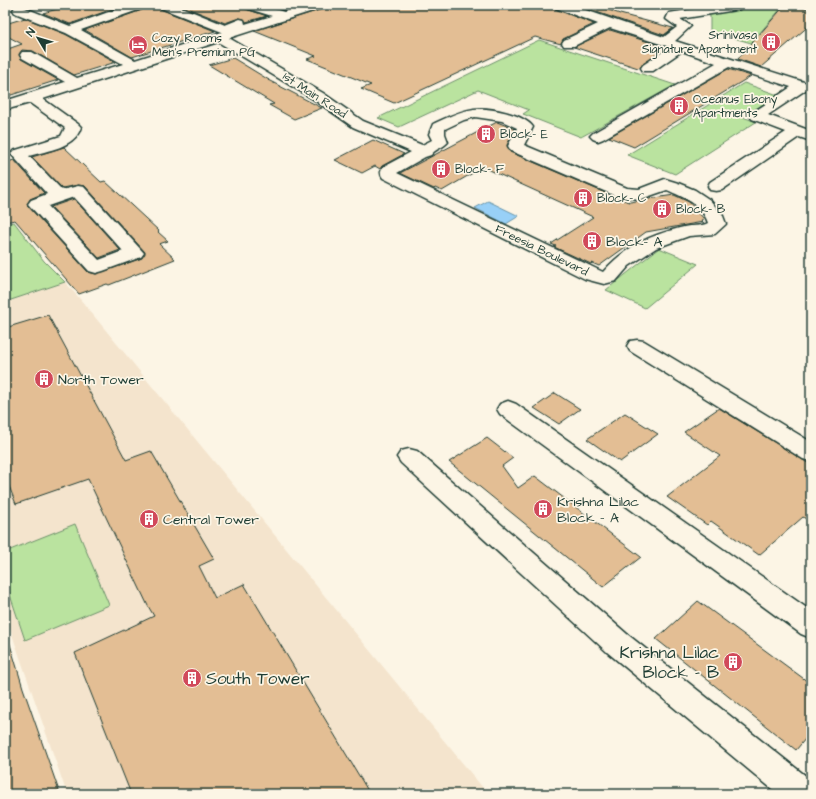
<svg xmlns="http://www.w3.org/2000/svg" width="816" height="799" font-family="'Architects Daughter',sans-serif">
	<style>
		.built { fill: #f4e4cd }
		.green { fill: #bae39f; stroke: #6c906a }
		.water { fill: #98d0f7; stroke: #6895a9 }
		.building { fill: #e3be94; stroke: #1f3d34 }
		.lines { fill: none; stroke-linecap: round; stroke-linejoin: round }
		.minor-casing { stroke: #1f3d34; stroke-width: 3 }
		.minor { fill: #fcf5e5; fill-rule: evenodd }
		.labels { text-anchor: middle; stroke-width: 3.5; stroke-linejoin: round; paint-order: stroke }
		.far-poi-label { font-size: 12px; fill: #1f3d34; stroke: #fcf5e5; text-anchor: start }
		.far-street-label { font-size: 12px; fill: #1f3d34; stroke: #fcf5e5 }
		.poi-label { font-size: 14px; fill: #1f3d34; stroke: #fcf5e5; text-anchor: start }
		.near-poi-label { font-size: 17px; fill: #1f3d34; stroke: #fcf5e5; text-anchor: end }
	</style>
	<rect width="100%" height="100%" fill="#fcf5e5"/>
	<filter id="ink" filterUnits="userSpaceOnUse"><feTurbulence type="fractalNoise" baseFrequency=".025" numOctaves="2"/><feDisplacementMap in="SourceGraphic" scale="8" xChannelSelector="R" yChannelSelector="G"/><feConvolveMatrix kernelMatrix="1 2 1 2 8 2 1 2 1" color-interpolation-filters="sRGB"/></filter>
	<g filter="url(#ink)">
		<path class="built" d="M 65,282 L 80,299 L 488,794 L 67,794 L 5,614 L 5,302 Z"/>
		<path class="green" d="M 673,5 L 784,5 L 751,43 L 710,31 L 710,16 Z
			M 539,40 L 675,85 L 581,137 L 523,114 L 529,110 L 478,90 L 399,127 L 378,118 Z
			M 744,83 L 778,95 L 743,117 L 756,122 L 675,174 L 627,155 Z
			M 14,222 L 44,261 L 65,282 L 5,302 L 5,224 Z
			M 659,248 L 698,264 L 645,308 L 606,290 Z
			M 75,524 L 109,605 L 25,640 L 5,580 L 5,552 Z"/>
		<path class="water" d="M 488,201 L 519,216 L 506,224 L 475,208 Z"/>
		<path class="building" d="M 72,5 L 124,5 L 70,24 L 43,13 Z
			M 144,5 L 158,5 L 160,9 L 215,31 L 132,57 L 85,30 L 142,10 Z
			M 180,5 L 243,5 L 246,9 L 267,16 L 246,22 L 244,19 L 239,18 L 225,23 Z
			M 267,5 L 301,5 L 284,10 Z
			M 325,5 L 553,5 L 555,9 L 594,24 L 563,39 L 561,44 L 535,37 L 394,103 L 361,89 L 371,85 L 307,59 L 316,56 L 254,31 L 322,9 Z
			M 576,5 L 595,5 L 620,14 L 673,28 L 664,35 Z
			M 785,5 L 794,5 L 811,10 L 811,24 L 761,67 L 738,59 Z
			M 25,18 L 65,34 L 116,62 L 74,75 L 33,51 L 22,50 L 19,54 L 21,59 L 58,80 L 5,97 L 5,50 L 22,44 L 5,35 L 5,24 Z
			M 610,30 L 655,44 L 666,48 L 638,68 L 574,47 Z
			M 233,58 L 269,80 L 268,80 L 322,108 L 294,119 L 269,105 L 274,104 L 209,65 Z
			M 728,69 L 751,76 L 634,147 L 609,137 Z
			M 497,122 L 515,129 L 507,145 L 510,152 L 617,198 L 630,202 L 674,195 L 689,202 L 704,219 L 701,220 L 703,222 L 646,232 L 599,266 L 592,263 L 591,264 L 554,247 L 556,246 L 551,244 L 593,217 L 483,167 L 442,191 L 435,188 L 434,189 L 400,173 Z
			M 373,140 L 404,154 L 382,166 L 380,169 L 375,166 L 362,173 L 335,160 Z
			M 64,147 L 101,182 L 105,181 L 159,231 L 158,232 L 168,241 L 159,244 L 175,259 L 109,285 L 107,284 L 79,294 L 15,220 L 5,222 L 5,163 L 14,160 L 44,193 L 30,199 L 27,205 L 88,272 L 96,274 L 142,258 L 145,252 L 85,186 L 78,185 L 62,188 L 32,157 Z
			M 74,199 L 120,250 L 99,258 L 51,207 Z
			M 48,315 L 126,460 L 151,451 L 214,559 L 199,566 L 215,598 L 244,584 L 370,794 L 131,794 L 75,653 L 154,616 L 148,606 L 88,479 L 16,504 L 5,476 L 5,328 Z
			M 555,393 L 580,409 L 559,424 L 534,408 Z
			M 719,408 L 811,465 L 811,522 L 803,517 L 759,555 L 711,521 L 707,525 L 667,497 L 720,456 L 684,432 Z
			M 625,413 L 658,434 L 620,462 L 587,439 Z
			M 487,438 L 513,458 L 502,466 L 518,488 L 535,476 L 641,557 L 603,587 L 449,462 Z
			M 698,601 L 811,684 L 811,732 L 796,750 L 656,639 Z
			M 9,641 L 23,688 L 60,794 L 5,794 L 5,642 Z"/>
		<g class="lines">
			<g class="minor-casing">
				<path id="minor" d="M 128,5 L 143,6 L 141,9 L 81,30 L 135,60 L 222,32 L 161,8 L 159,5 L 176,5 L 225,25 L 240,19 L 244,20 L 245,24 L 272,16 L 246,8 L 244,5 L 262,5 L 284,12 L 306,5 L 324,5 L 322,8 L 229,38 L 323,93 L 363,121 L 422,145 L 432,140 L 429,134 L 433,124 C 446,118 459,111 474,109 C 489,107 524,114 533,127 L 524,145 L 627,188 L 639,189 L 665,179 L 678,183 L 695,190 L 710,200 L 723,216 L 726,224 L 715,234 L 689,236 L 656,248 L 629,266 L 616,281 L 604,284 L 585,279 L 383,178 C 380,174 380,171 383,167 L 411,152 L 353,127 L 313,99 L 218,42 L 43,99 L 78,124 L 81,127 C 75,148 48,150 29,156 L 62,190 L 78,186 L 84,187 L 144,253 L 141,257 L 103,271 L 96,273 L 89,271 L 28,204 L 31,200 L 47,194 L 11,154 L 13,151 L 61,136 L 65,128 L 30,103 L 5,110 L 5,101 L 65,82 L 22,58 L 20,55 L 22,52 L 32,52 L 77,78 L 123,64 L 66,33 L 15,13 L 13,10 L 15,7 L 23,7 L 70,26 ZM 475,117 L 502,121 L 517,128 L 508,146 L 511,151 L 618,197 L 641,199 L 667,190 C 683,197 702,204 708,223 C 701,227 691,225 684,227 C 650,235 626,246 603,272 L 397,173 L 425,157 L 431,155 C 435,149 443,148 448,142 L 445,134 L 445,129 L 464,120 ZM 74,197 L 123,251 L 99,260 L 48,206 Z
					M 554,5 L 571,5 L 664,37 L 677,27 L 666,19 L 669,13 L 719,5 L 741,5 L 740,9 L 736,10 L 680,19 L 691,26 L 675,41 L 807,83 L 809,86 L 807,89 L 768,115 L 811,131 L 811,141 L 799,137 L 722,190 L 716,191 L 710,190 L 708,186 L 710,182 L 786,132 L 752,119 L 750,116 L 752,113 L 791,87 L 729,67 L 603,139 L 598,141 L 593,139 L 590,136 L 593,133 L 716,63 L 682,51 L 653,71 L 643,71 L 641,68 L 643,65 L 670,47 L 610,28 L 574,46 L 564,46 L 562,43 L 564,40 L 598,24 L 556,8 Z
					M 637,340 L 644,341 L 811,442 L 811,461 L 803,459 L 630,351 L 627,346 L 630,341 Z
					M 508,401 L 516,404 L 811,611 L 811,638 L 801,634 L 500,414 L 497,409 L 500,404 Z
					M 409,449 L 417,451 L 627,634 L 811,780 L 811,794 L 778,794 L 607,652 L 401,463 L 397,457 L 401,451 Z"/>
			</g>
			<use href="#minor" class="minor"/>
		</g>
	</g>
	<defs>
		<g id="building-disc" transform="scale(1)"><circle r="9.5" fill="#d1495b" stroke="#fcf5e5"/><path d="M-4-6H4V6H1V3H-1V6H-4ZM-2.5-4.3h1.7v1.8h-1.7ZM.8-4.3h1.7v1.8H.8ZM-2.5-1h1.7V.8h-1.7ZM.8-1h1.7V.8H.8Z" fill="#fff"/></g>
		<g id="hotel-disc" transform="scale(1)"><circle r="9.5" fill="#d1495b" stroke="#fcf5e5"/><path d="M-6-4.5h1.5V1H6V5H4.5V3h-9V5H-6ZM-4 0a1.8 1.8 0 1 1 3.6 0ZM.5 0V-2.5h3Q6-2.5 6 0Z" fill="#fff"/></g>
	</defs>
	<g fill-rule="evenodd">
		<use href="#building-disc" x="771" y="42"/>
		<use href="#hotel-disc" x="138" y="45"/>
		<use href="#building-disc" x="679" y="106"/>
		<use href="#building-disc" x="486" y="134"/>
		<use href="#building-disc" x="441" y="169"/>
		<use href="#building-disc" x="583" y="198"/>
		<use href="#building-disc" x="662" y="209"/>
		<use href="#building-disc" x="592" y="241"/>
		<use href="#building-disc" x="44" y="379"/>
		<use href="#building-disc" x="543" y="509"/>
		<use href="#building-disc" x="149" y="519"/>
		<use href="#building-disc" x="733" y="662"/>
		<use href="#building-disc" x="192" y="678"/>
	</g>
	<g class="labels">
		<g class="far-poi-label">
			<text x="757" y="39" text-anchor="end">Srinivasa<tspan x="757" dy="14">Signature Apartment</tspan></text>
			<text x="152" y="42">Cozy Rooms<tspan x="152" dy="14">Men's Premium PG</tspan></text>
			<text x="693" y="103">Oceanus Ebony<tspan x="693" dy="14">Apartments</tspan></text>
			<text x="500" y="138">Block- E</text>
			<text x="455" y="173">Block- F</text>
			<text x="597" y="202">Block- C</text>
			<text x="676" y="213">Block- B</text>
		</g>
		<g class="far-street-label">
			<text transform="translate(315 95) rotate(33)" y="4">1st Main Road</text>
			<text transform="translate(542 250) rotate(26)" y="4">Freesia Boulevard</text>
		</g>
		<g class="poi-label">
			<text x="606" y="246">Block- A</text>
			<text x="58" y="384">North Tower</text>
			<text x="557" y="506">Krishna Lilac<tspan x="557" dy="16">Block - A</tspan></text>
			<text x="163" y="524">Central Tower</text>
		</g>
		<g class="near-poi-label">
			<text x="719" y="658">Krishna Lilac<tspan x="719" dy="20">Block - B</tspan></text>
			<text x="206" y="684" text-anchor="start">South Tower</text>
		</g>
	</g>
	<rect width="816" height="799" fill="none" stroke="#fcf5e5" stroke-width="20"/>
	<rect x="10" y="10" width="796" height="779" fill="none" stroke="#1f3d34" stroke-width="1.5" filter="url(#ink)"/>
	<g transform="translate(38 38) rotate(308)" stroke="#fcf5e5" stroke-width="3" paint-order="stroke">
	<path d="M0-3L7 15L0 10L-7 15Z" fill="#1f3d34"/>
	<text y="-6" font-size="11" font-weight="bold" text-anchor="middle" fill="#1f3d34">N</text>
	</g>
</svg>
